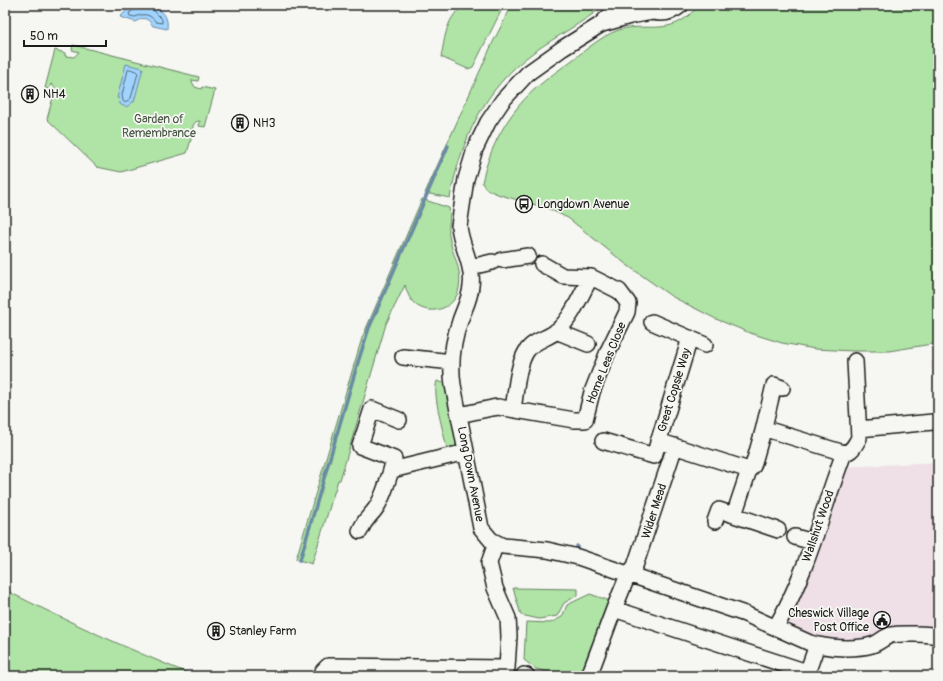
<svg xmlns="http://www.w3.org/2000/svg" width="943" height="681" font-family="Pangolin,sans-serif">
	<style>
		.built { fill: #efe0e7 }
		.green { fill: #afe4a6; stroke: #668061 }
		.water { fill: #a0d4fe; stroke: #6b8aa4 }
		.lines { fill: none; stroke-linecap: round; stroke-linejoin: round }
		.shore { stroke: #516676; stroke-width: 1 }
		.stream { stroke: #6b8aa4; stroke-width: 3.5 }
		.minor-casing { stroke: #1c1c1c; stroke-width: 18 }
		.minor { stroke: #f6f6f2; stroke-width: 15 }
		.labels { text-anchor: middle; stroke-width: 3.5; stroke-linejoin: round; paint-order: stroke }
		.poi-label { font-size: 12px; fill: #1c1c1c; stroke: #f6f6f2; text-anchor: start }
		.park-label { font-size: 12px; fill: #485845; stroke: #f6f6f2 }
		.street-label { font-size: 12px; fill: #1c1c1c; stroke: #f6f6f2 }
	</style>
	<rect width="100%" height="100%" fill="#f6f6f2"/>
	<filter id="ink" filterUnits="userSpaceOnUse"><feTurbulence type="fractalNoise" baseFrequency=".025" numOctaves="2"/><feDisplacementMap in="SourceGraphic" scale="8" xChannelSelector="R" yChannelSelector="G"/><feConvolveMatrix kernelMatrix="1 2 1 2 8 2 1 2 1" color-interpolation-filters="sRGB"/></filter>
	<g filter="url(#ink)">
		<path class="built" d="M 938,360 L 938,427 L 931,362 Z
			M 938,462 L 938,626 L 888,631 L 861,644 L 832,644 L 788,626 L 787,618 L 841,467 Z"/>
		<path class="green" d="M 466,5 L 504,5 L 473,67 L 468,69 L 441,57 C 445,38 446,15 466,5 Z
			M 512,5 L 605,5 C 582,23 557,36 534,52 C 484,88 461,140 450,198 L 425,193 L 493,42 Z
			M 699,5 L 938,5 L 938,343 L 889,351 L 853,351 L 815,349 L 782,343 L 750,333 L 716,319 L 671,296 L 627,265 L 568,218 L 547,208 L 500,195 L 486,189 L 482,183 C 489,148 508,113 535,89 C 547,78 562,68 575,58 C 588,48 601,37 616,31 C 638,22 663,34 684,19 C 689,16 694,10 699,5 Z
			M 73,45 L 199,77 L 198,81 L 192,80 L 192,82 L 195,87 L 201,89 L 202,87 L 215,90 L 205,127 L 199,126 L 200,121 C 194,121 193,125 192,131 L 195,132 L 194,136 L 192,136 L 187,153 L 121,172 L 97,167 L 47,119 L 53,97 L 55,97 C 55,91 56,87 51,84 L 49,89 L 45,88 L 55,50 L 65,53 L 65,56 L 74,57 L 79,52 L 72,50 Z
			M 422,199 L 449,208 C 451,217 448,226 449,235 C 451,253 463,269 459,288 C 456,310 426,318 412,301 C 408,296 406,289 405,285 L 386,324 L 340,480 L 338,480 L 312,564 L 296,559 L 362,338 Z
			M 437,381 L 443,383 L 446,386 L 457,443 L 453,449 L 447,449 C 444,433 432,395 437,381 Z
			M 513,588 L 578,589 L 578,595 L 564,603 L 557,616 L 539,619 L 521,615 Z
			M 5,590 C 67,621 130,650 195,676 L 5,676 Z
			M 590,594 L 610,601 L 581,676 L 564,676 L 536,669 L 524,660 L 526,622 L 550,623 L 562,617 L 567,605 Z"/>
		<path class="water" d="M 134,5 C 150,4 170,8 167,29 L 153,26 C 148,18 143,16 136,22 L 120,17 L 128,9 Z
			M 126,64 L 143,68 L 134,102 L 132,102 C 129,107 125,108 120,104 L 119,98 L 117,98 Z"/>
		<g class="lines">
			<path class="shore" d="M 136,5 L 135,9 L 129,13 L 130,16 L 135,17 C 144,13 150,14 156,22 L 162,23 L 162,19 L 152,9 L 151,5
				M 130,69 L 136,71 L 138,73 L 131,98 L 125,103 L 123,101 L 122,95 L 128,70 Z"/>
			<path class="stream" d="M 577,548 L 577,546
				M 300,560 L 358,362 L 369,328 L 448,146"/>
			<g class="minor-casing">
				<path id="minor" d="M 620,5 L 600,25 L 563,48 L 528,73 L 503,100 L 488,122 L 475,149 L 466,179 L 459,226 C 461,247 474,265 471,286 C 470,299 464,309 460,321 C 453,341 450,364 453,385 L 481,528 L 491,540 L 503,546 L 547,550 L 578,557 L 745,614 L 810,643 C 828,648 853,650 872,645 C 879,643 884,637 891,635 C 900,633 930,634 938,636
					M 643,8 C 656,15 669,15 681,5
					M 602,24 L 630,16 L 652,12
					M 502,260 L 528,256
					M 471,267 L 492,262
					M 652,322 L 705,345
					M 556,331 L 588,344
					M 403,357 L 443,361 L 452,360
					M 513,409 C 516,392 517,367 526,352 C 533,340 548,339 558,330 C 573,316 581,294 591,277
					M 459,415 L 492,408 L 498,407 L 574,420 L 585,420 L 592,392 L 609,349 L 627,312 L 628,303 L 619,291 L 591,277 L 563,276 L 542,264
					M 859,429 L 933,422
					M 763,431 L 774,385 L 782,388
					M 603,441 L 654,456 L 690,338
					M 658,441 L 749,470 L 753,466 L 763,431 L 769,430 L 844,453
					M 392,470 L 466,452
					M 734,515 L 749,470
					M 715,521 L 719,510 L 778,530
					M 360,531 C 365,518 369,518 376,508 C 383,498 391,472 394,459 L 360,446 L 372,409 L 399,420
					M 795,537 L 813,542
					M 614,609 L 807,672
					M 776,627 C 807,573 822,511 844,453 C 852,452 855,445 859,438 L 855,361
					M 524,675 L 527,676
					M 322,676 L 323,671 L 328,666 L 507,668 L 509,636 L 508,618 L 495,588 L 489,563 L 496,543
					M 589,676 L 614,609 L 628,575 L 635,566 L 675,446
					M 806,676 L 817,645"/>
			</g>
			<use href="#minor" class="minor"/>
		</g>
	</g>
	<defs>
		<g id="building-ring" transform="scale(0.9)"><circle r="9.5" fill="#f6f6f2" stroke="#1c1c1c" stroke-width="1.5"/><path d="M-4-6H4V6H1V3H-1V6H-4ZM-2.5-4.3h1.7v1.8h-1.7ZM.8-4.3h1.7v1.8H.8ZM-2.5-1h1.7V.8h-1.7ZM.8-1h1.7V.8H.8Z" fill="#1c1c1c"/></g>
		<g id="bus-ring" transform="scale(0.9)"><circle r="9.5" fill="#f6f6f2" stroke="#1c1c1c" stroke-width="1.5"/><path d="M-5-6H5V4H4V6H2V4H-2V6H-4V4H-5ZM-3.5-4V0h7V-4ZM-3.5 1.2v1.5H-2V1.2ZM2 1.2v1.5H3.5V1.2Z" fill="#1c1c1c"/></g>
		<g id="civic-ring" transform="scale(0.9)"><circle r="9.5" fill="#f6f6f2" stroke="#1c1c1c" stroke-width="1.5"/><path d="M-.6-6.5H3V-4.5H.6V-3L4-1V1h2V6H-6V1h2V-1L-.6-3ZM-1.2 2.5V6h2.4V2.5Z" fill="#1c1c1c"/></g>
	</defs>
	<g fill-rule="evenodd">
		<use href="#building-ring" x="30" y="94"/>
		<use href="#building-ring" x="240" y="123"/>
		<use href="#bus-ring" x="524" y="204"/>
		<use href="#civic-ring" x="882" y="620"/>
		<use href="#building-ring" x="216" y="631"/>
	</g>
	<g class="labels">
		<g class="poi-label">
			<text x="43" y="98">NH4</text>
			<text x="253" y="127">NH3</text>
			<text x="537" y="208">Longdown Avenue</text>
			<text x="869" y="617" text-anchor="end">Cheswick Village<tspan x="869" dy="14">Post Office</tspan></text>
			<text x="229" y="635">Stanley Farm</text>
		</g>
		<g class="park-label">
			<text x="159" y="123">Garden of<tspan x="159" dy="14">Remembrance</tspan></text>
		</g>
		<g class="street-label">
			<text transform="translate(606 363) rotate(-68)" y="4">Home Leas Close</text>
			<text transform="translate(674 390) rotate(-73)" y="4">Great Copsie Way</text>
			<text transform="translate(471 474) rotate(79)" y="4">Long Down Avenue</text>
			<text transform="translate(654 511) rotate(-72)" y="4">Wider Mead</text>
			<text transform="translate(818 526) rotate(-71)" y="4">Wallshut Wood</text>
		</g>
	</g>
	<rect width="943" height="681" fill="none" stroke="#f6f6f2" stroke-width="20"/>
	<rect x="10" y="10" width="923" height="661" fill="none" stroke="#1c1c1c" stroke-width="1.5" filter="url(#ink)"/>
	<path d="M24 40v6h82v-6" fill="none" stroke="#1c1c1c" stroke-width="2"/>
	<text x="30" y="40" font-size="12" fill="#1c1c1c" stroke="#f6f6f2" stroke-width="3" paint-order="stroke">50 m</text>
</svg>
